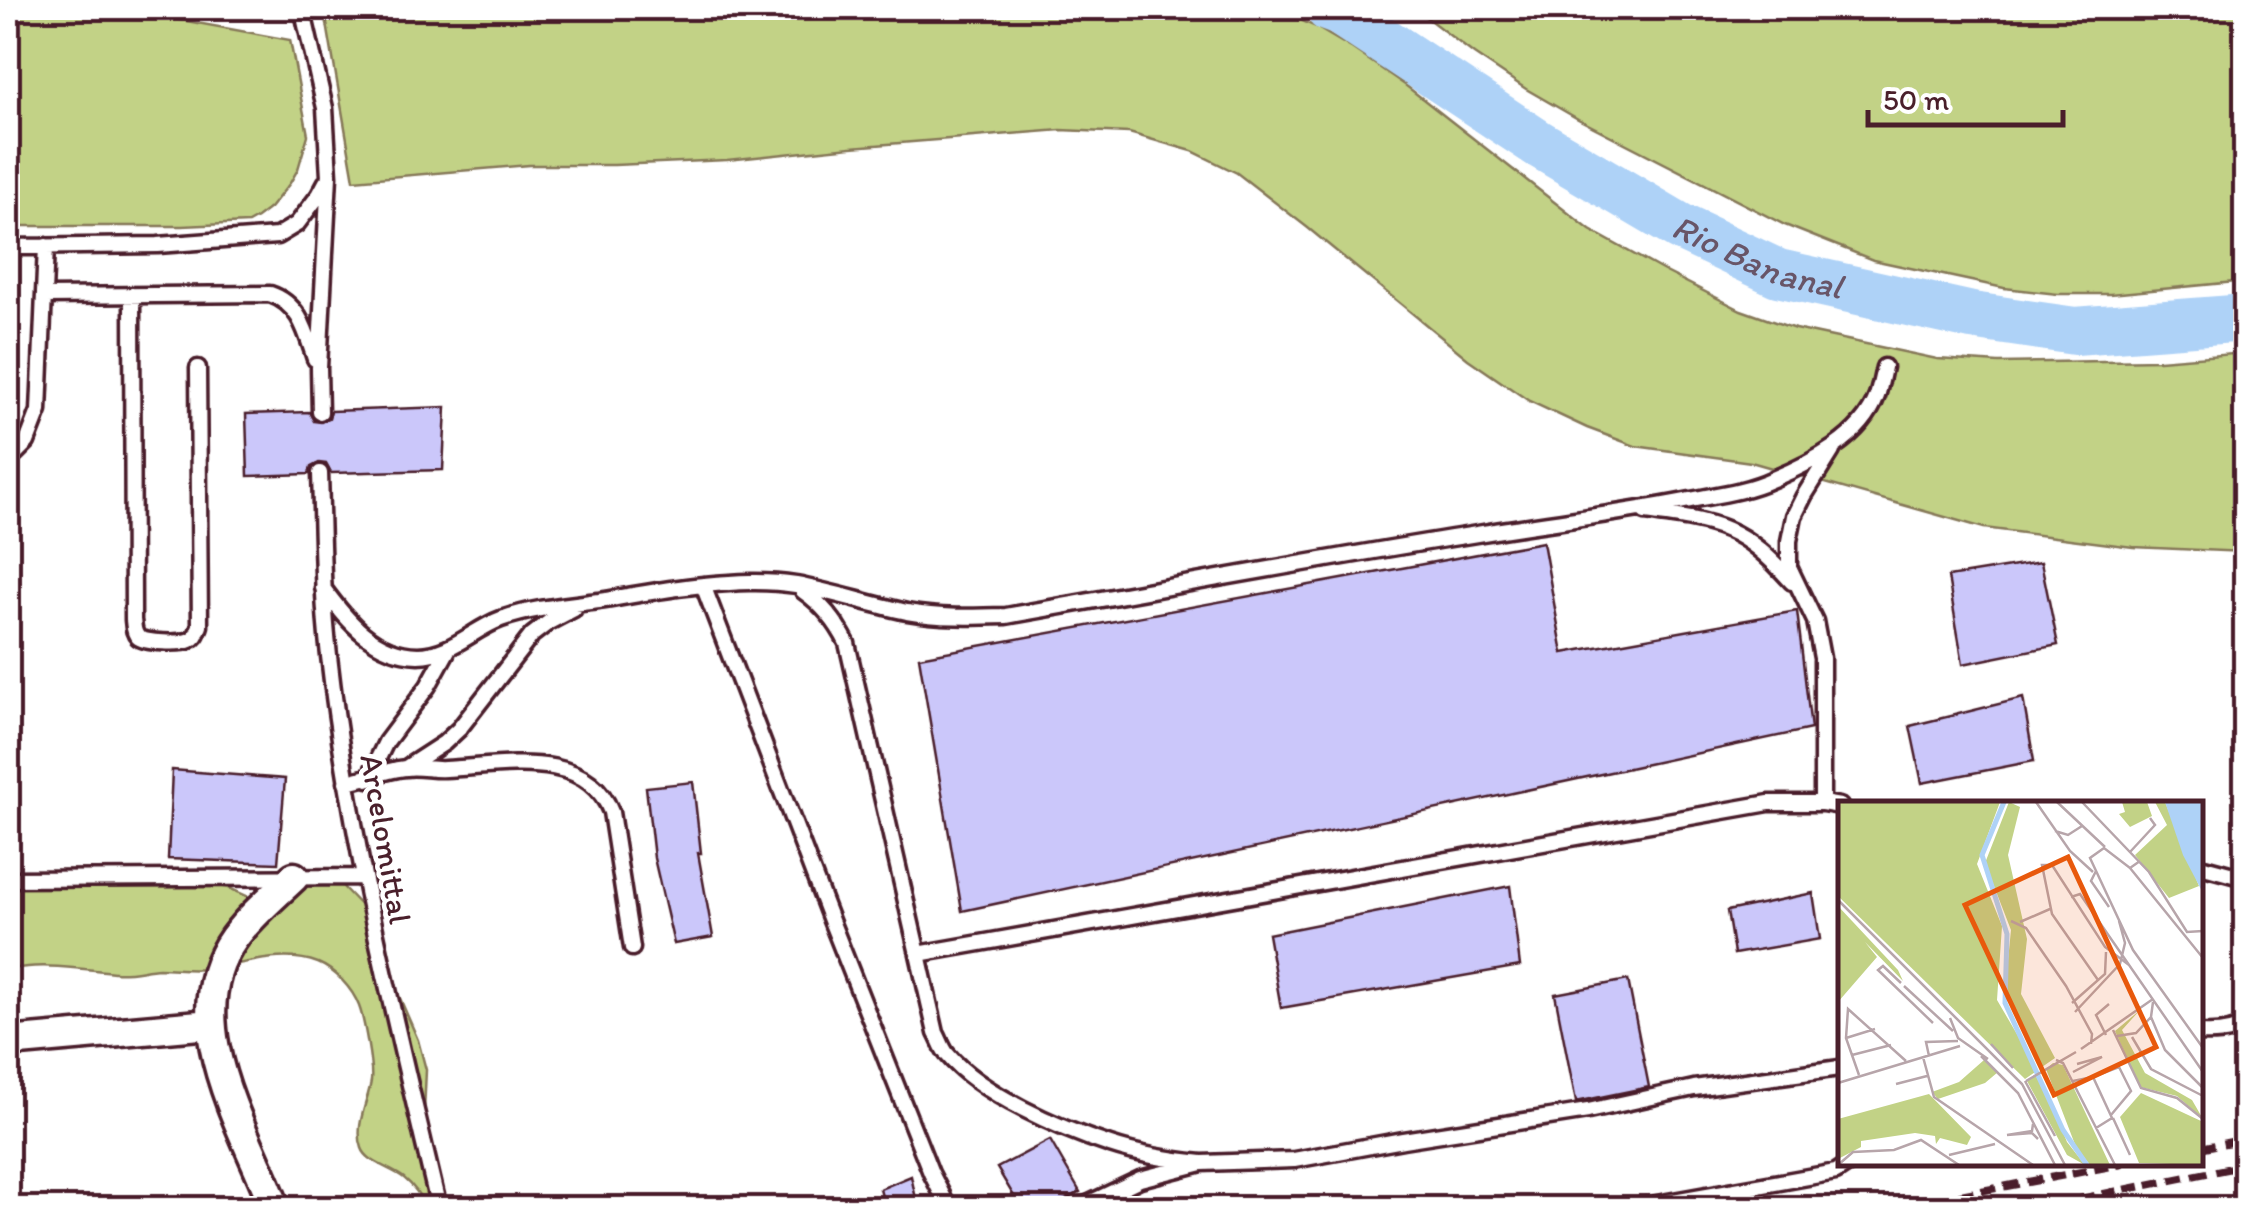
<svg xmlns="http://www.w3.org/2000/svg" width="2253" height="1216" font-family="Itim,sans-serif">
	<style>
		.green { fill: #c2d286; stroke: #867858; stroke-width: 2.5 }
		.lines { fill: none; stroke-linecap: round; stroke-linejoin: round }
		.river { stroke: #aed2f7; stroke-width: 48 }
		.building { fill: #cbc7fa; stroke: #4a1f2b; stroke-width: 2.5 }
		.lane-casing { stroke: #4a1f2b; stroke-width: 21 }
		.street-casing { stroke: #4a1f2b; stroke-width: 35 }
		.lane { stroke: #fff; stroke-width: 14 }
		.street { stroke: #fff; stroke-width: 28 }
		.rail { stroke: #4a1f2b; stroke-width: 8; stroke-dasharray: 15 8; stroke-linecap: butt }
		.labels { text-anchor: middle; stroke-width: 9; stroke-linejoin: round; paint-order: stroke }
		.street-label { font-size: 32px; fill: #4a1f2b; stroke: #fff }
		.water-label { font-size: 35px; font-style: italic; fill: #685568; stroke: #fff }
		.inset-river { fill: none; stroke: #aed2f7; stroke-width: 5 }
		.inset-road { fill: none; stroke: #b7a5aa; stroke-width: 2.5 }
		.view { fill: #e8590c; fill-opacity: 0.15; stroke: #e8590c; stroke-width: 5 }
		.inset-edge { fill: none; stroke: #4a1f2b; stroke-width: 5 }
	</style>
	<rect width="100%" height="100%" fill="#fff"/>
	<filter id="ink" filterUnits="userSpaceOnUse"><feTurbulence type="fractalNoise" baseFrequency=".01" numOctaves="2"/><feDisplacementMap in="SourceGraphic" scale="20" xChannelSelector="R" yChannelSelector="G"/><feConvolveMatrix kernelMatrix="1 2 1 2 8 2 1 2 1" color-interpolation-filters="sRGB"/></filter>
	<g filter="url(#ink)">
		<path class="green" d="M 8,8 L 115,8 L 290,40 L 308,135 L 298,169 L 290,183 L 270,208 L 257,218 L 248,223 L 182,226 L 8,226 Z
			M 355,8 L 1273,8 L 1314,26 L 1353,49 L 1405,85 L 1590,230 L 1664,271 L 1741,310 L 1795,329 L 1937,359 L 1999,363 L 2159,360 L 2245,353 L 2245,552 L 2133,547 L 1984,528 L 1751,462 L 1635,446 L 1587,428 L 1529,401 L 1468,359 L 1308,228 L 1237,173 L 1192,151 L 1129,133 L 1061,130 L 851,147 L 727,160 L 614,165 L 529,165 L 354,180 L 325,12 Z
			M 1414,8 L 2245,8 L 2245,281 L 2110,294 L 2058,294 L 2004,288 L 1873,260 L 1785,225 L 1578,119 L 1526,89 L 1474,54 Z
			M 304,882 L 332,883 L 342,886 L 371,916 L 384,935 L 396,989 L 418,1040 L 426,1070 L 424,1112 L 433,1208 L 426,1208 C 421,1197 414,1186 404,1178 C 392,1168 367,1163 362,1148 C 354,1126 368,1102 371,1081 C 373,1068 364,1019 359,1006 C 352,988 335,970 318,963 C 281,949 241,966 205,969 C 190,971 174,968 159,968 C 144,969 129,974 114,972 C 79,969 42,962 8,970 L 8,890 L 26,885 L 204,883 L 229,888 L 253,899 Z"/>
		<g class="lines">
			<path class="river" id="s1" d="M 1329,8 L 1340,12 L 1539,144 L 1680,227 L 1778,273 L 1972,316 L 2075,331 L 2246,318"/>
		</g>
		<path class="building" d="M 446,407 L 443,470 L 331,473 L 326,464 L 319,463 L 311,467 L 309,474 L 248,476 L 246,414 L 309,412 L 314,421 L 321,422 L 329,418 L 331,411 Z
			M 1543,542 L 1563,653 L 1797,611 L 1811,729 L 962,911 L 919,657 Z
			M 2041,562 L 2058,645 L 1963,664 L 1948,577 Z
			M 2023,698 L 2034,761 L 1922,783 L 1910,726 Z
			M 172,770 L 285,779 L 278,863 L 168,859 Z
			M 693,782 L 701,853 L 698,853 L 713,937 L 674,944 L 654,858 L 646,787 Z
			M 1510,886 L 1520,966 L 1281,1008 L 1268,934 Z
			M 1813,893 L 1820,939 L 1734,954 L 1727,911 Z
			M 1628,980 L 1649,1087 L 1576,1102 L 1555,994 Z
			M 1050,1140 L 1080,1192 L 1050,1208 L 1021,1208 L 997,1168 Z
			M 911,1176 L 918,1208 L 885,1208 L 880,1189 Z"/>
		<g class="lines">
			<g class="lane-casing">
				<path id="lane" d="M 302,8 L 325,108 L 329,176 L 319,368 L 320,412
					M 8,247 L 158,245 L 277,236 L 297,224 L 319,195 L 326,182
					M 132,295 L 133,620 C 134,626 133,632 138,637 C 144,643 182,644 190,640 C 197,637 197,632 200,626 L 198,368
					M 44,296 L 270,294 C 300,304 306,332 315,359
					M 8,457 L 16,453 L 27,442 L 39,411 L 46,246
					M 320,473 C 322,534 322,595 329,656 C 350,843 396,1025 439,1208
					M 1645,512 C 1718,522 1741,525 1792,582
					M 703,585 L 832,923 L 931,1173 L 949,1208
					M 323,588 C 347,621 374,654 418,655 C 451,655 473,629 501,619 C 532,608 567,605 599,601 C 634,595 669,588 704,585 C 735,582 765,580 796,585 C 833,592 870,604 907,612 C 939,618 973,617 1006,616 C 1165,588 1324,558 1483,533 C 1550,522 1618,514 1685,501 C 1715,495 1745,492 1773,479 C 1811,463 1862,438 1877,396 C 1880,387 1882,376 1884,367
					M 803,591 C 823,605 836,621 847,643 L 936,1033 C 940,1040 942,1048 947,1054 C 980,1094 1061,1129 1110,1145 C 1140,1155 1171,1160 1202,1163
					M 407,767 L 444,743 L 459,729 L 532,635 L 549,622 L 574,609
					M 368,779 L 386,742 L 428,686 L 449,648
					M 346,782 C 365,779 389,769 406,768 C 419,766 432,770 445,769 C 500,767 586,747 611,812 L 632,948
					M 1822,803 L 1822,658 L 1815,621 L 1789,567 L 1789,541 L 1794,516 L 1804,496 L 1832,451
					M 2200,866 L 2237,876 L 2246,881
					M 8,879 L 364,877
					M 918,954 L 1769,803 L 1822,803 L 1840,806
					M 2200,1033 C 2216,1034 2233,1033 2246,1024
					M 1079,1208 L 1140,1179 L 1202,1163 L 1294,1160 L 1403,1140 L 1588,1111 L 1694,1088 L 1840,1068
					M 1634,1208 L 1836,1172 L 1848,1164"/>
			</g>
			<g class="street-casing">
				<path id="street" d="M 8,1042 L 211,1024
					M 275,1208 C 245,1128 175,1020 234,938 C 251,915 274,896 294,877"/>
			</g>
			<use href="#lane" class="lane"/>
			<use href="#street" class="street"/>
			<path class="rail" d="M 2200,1148 L 2246,1139
				M 1891,1208 L 2123,1164
				M 2035,1208 L 2246,1165"/>
		</g>
	</g>
	<g class="labels">
		<g class="street-label">
			<text transform="translate(386 839) rotate(80)" y="11">Arcelomittal</text>
		</g>
		<g class="water-label">
			<text dy="12" stroke="none"><textPath href="#s1" startOffset="498">Rio Bananal</textPath></text>
		</g>
	</g>
	<g transform="translate(1838 801)">
		<rect width="365" height="365" fill="#fff"/>
		<path d="M 0,1 L 162,1 L 139,63 L 164,125 L 159,199 L 200,269 L 187,278 L 0,95 ZM 171,1 L 182,6 L 170,54 L 189,138 L 183,193 L 217,257 L 204,266 L 167,190 L 173,129 L 147,62 ZM 284,1 L 309,1 L 314,15 L 292,26 L 281,13 L 287,11 ZM 317,1 L 327,1 L 361,85 L 331,97 L 297,54 L 329,24 ZM 0,105 L 60,169 L 65,180 L 27,141 L 39,156 L 0,201 ZM 302,209 L 284,229 L 307,272 L 354,299 L 365,318 L 339,295 L 302,286 L 277,230 ZM 146,259 L 160,271 L 147,282 L 100,298 L 94,291 L 121,281 ZM 215,262 L 225,264 L 272,364 L 252,364 L 238,346 L 208,268 ZM 201,272 L 229,341 L 247,364 L 229,354 L 189,280 ZM 303,292 L 363,320 L 365,364 L 301,362 L 282,316 ZM 91,293 L 133,336 L 129,344 L 102,337 L 98,343 L 97,335 L 77,332 L 23,340 L 23,346 L 0,358 L 0,318 Z" fill="#c2d286"/>
		<path d="M 327,1 L 365,1 L 365,92 L 345,54 Z" fill="#aed2f7"/>
		<path class="inset-river" d="M 166,1 L 144,54 L 169,133 L 167,202 L 225,329 L 249,364"/>
		<path class="inset-road" d="M 198,1 L 232,50 L 255,71M 219,1 L 267,46M 244,1 L 311,71 L 349,131 L 365,130M 217,30 L 230,34 L 244,25M 292,51 L 317,24 L 312,17M 302,60 L 292,67 L 266,47 L 252,57 L 295,149 L 365,247M 292,67 L 365,157M 258,70 L 253,80 L 271,106M 233,96 L 242,93 L 365,271M 0,99 L 184,283 L 227,364M 173,120 L 188,127 L 228,185 L 254,233 L 253,243M 182,121 L 212,108M 260,179 L 214,113 L 204,64 L 214,64 L 267,146 L 291,164M 63,182 L 45,165 L 40,169 L 95,222M 66,185 L 115,230M 234,202 L 267,173 L 268,151M 237,211 L 282,163 L 287,142 L 281,120M 313,216 L 327,249 L 365,287M 112,217 L 120,237 L 150,258M 275,229 L 303,287 L 339,297 L 365,318M 268,234 L 258,214 L 271,203M 279,235 L 298,232 L 313,216 L 315,201M 294,236 L 313,268 L 365,295M 8,237 L 37,228M 153,243 L 175,267M 243,248 L 315,198M 14,254 L 53,244M 91,255 L 88,241 L 120,240M 143,255 L 180,292 L 217,364M 85,256 L 96,296 L 195,364M 218,259 L 225,262 L 277,364M 235,271 L 264,256 L 239,263M 21,274 L 8,237 L 10,208 L 68,260M 255,276 L 281,266 L 293,290 L 273,314M 187,280 L 217,335M 188,280 L 238,251M 235,280 L 255,276 L 274,317 L 258,327M 0,282 L 122,245M 58,283 L 89,275M 275,317 L 292,354M 195,323 L 194,330 L 169,334 L 194,332 L 200,338M 111,354 L 157,343M 0,364 L 15,351 L 56,349 L 83,339 L 121,364"/>
		<path class="view" d="M 230,56 L 318,246 L 216,294 L 127,104 Z"/>
		<rect width="365" height="365" class="inset-edge"/>
	</g>
	<rect width="2253" height="1216" fill="none" stroke="#fff" stroke-width="40"/>
	<rect x="20" y="20" width="2213" height="1176" fill="none" stroke="#4a1f2b" stroke-width="4" filter="url(#ink)"/>
	<path d="M1868 110v15h195v-15" fill="none" stroke="#4a1f2b" stroke-width="5"/>
	<text x="1883" y="110" font-size="30" fill="#4a1f2b" stroke="#ffffff" stroke-width="8" paint-order="stroke">50 m</text>
</svg>
